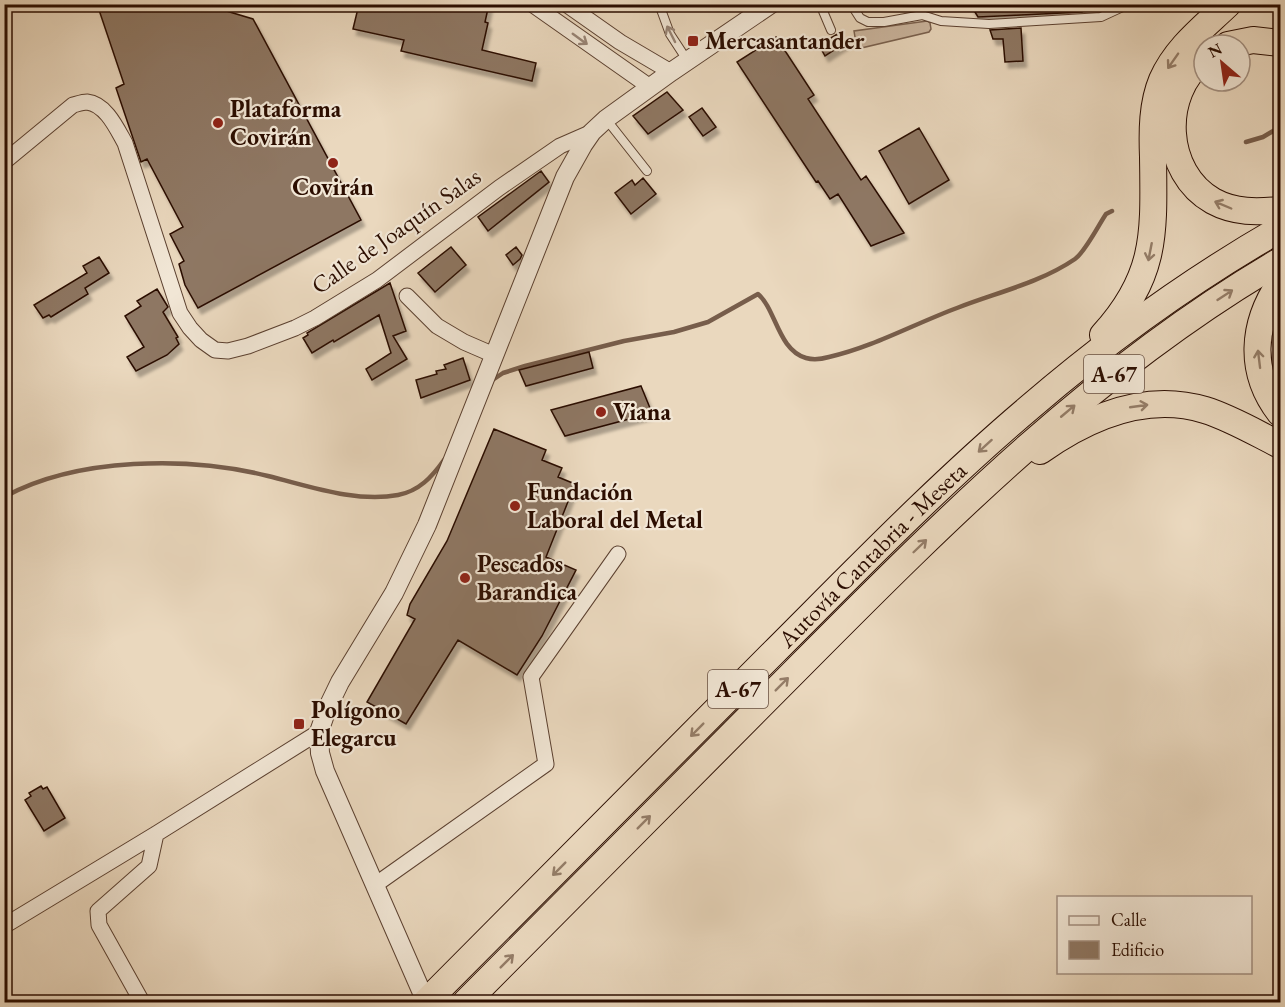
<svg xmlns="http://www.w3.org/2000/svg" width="1285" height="1007" font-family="'EB Garamond',serif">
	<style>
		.green { fill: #cab59e; stroke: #7a614f; stroke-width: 1.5 }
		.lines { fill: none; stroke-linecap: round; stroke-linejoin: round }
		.stream { stroke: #775d4b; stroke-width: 4.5 }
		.building { fill: #8e7763; stroke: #2b0d00; stroke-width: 1.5; filter: url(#shadow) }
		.service-casing { stroke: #5b4030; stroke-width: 10 }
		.minor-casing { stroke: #5b4030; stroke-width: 17 }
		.tertiary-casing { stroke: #5b4030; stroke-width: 20 }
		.motorway-casing { stroke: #2b0d00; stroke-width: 28 }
		.service { stroke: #f1e6d5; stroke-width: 8 }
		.minor { stroke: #f1e6d5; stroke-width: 15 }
		.tertiary { stroke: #f1e6d5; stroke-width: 18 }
		.motorway { stroke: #ead8be; stroke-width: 26 }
		.oneway { stroke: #988475 }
		.oneway2 { stroke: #947d68 }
		.poi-dot { fill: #8f2418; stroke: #f1e6d5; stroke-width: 2 }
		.labels { text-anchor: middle; stroke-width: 4.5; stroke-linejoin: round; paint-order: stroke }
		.shield { fill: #f1e6d5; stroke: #664e40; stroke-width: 1.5 }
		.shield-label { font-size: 22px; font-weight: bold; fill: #2b0d00 }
		.poi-label { font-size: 24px; font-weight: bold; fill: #2b0d00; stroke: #f1e6d5; text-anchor: start }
		.street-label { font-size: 24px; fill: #2b0d00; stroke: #f1e6d5 }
	</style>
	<defs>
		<filter id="shadow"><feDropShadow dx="3.5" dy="6" stdDeviation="1.5" flood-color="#0004"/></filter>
	</defs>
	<rect width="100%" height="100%" fill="#ead8be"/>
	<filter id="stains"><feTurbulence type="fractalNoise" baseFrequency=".00333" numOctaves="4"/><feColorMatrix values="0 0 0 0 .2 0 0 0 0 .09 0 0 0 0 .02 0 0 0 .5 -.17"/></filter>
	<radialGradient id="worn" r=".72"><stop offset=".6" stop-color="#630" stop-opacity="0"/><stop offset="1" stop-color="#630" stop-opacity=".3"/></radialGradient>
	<path class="green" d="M 927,21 L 930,23 L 931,29 L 929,32 L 857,49 L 854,31 Z"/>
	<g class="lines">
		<path class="stream" d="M 1246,142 L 1263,137 L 1280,127
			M 491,381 L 503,373 L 525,366 L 624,341 L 674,332 L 708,322 L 758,294 C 776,309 778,350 806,358 C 813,360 822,359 829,357 C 873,347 914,324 957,308 C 995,293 1040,283 1075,259 C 1085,252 1098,226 1106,214 L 1112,211
			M 4,497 C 77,457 189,456 268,476 C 309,486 356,503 398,495 C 419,491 432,477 444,460"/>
	</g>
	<path class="building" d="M 97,4 L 203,4 L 253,19 L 361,220 L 198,308 L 185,285 L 179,264 L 184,261 L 170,234 L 183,227 L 147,159 L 141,162 L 116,88 L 124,84 Z
		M 359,4 L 489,4 L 485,22 L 488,23 L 482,50 L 536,63 L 532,81 L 401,51 L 404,40 L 353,29 Z
		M 970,4 L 1081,4 L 1082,12 L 978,17 Z
		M 1021,28 L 1023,61 L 1005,62 L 1003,39 L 993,39 L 990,30 Z
		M 839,33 L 845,43 L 825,56 L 819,45 Z
		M 776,37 L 814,95 L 808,99 L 861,180 L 866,176 L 904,233 L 871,246 L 838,194 L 830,199 L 818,181 L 816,182 L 737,62 Z
		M 667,92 L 683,110 L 648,134 L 633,116 Z
		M 702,108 L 716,127 L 703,136 L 689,117 Z
		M 919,128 L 949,180 L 909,204 L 879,151 Z
		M 541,171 L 549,182 L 488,231 L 478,217 Z
		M 643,178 L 656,194 L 631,214 L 615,193 L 632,180 L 635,185 Z
		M 451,247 L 466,265 L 435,292 L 418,273 Z
		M 516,247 L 522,255 L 520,259 L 513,265 L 506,255 Z
		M 99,257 L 109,273 L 85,288 L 88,294 L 51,317 L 49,315 L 43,318 L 34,305 L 87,273 L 83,266 Z
		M 390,283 L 406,331 L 393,336 L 407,359 L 372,380 L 366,369 L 391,353 L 379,315 L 334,342 L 333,340 L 312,353 L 303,338 L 308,335 L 307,333 Z
		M 157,289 L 168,307 L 163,312 L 178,337 L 176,338 L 179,344 L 167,355 L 136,371 L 127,357 L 144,347 L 125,316 L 141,306 L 137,301 Z
		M 589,352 L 593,368 L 526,386 L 519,370 Z
		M 463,358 L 470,380 L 421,398 L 416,380 L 437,374 L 436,371 L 446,369 L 444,365 Z
		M 641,386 L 652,413 L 565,436 L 551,410 Z
		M 494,429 L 546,450 L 542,460 L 562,468 L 558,477 L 575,484 L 546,557 L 576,570 L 542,636 L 517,675 L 458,640 L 406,724 L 367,702 L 415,619 L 407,615 L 410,604 L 447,541 Z
		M 41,786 L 43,789 L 47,787 L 65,818 L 44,831 L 25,800 L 31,796 L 29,793 Z"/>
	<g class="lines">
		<g class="service-casing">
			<path id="service" d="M 659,4 L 670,34 L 687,60
				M 820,4 L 831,30
				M 851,4 L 860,18 L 868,22 L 884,22 L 922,15 L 941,21 L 989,24 L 1101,17 L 1129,4
				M 606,119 L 647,171"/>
		</g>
		<g class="minor-casing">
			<path id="minor" d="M 532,4 L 650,87
				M 566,4 L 620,42 L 671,72
				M 4,162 L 73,105 C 77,104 83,102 87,102 C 106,104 117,129 125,143 L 180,313 L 190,328 L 201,340 L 215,350 L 228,351 L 248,346 L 295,328 L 315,318 L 377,280 L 499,188 L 560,146 L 592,132
				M 407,296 L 437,326 L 464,342 L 494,355
				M 375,885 L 546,764 L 531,677 L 618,554
				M 4,926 L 156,834 L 319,732
				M 142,1002 L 99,925 L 98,911 L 149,866 L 156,834"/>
		</g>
		<g class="tertiary-casing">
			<path id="tertiary" d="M 426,1002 L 325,771 L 320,753 L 319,732 L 327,709 L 340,682 L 394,593 L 427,525 L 565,177 L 583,145 L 592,132 L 606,119 L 671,72 L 771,4"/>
		</g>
		<g class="motorway-casing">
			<g id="motorway">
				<path d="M 1228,45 L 1253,40 L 1280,43"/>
				<path d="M 1204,59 C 1159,94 1163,173 1213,201 C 1235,213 1257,212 1280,210"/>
				<path d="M 1280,283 C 1252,324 1248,372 1280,413"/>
				<path d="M 1103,335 C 1157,276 1154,233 1153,157 C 1152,131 1152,104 1162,80 C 1176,48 1204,27 1228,4"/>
				<path d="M 1040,451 C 1088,417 1146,392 1205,410 C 1231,418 1256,433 1280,445"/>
				<path id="s1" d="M 426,1002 C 542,886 658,769 774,652 C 857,569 940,483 1030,407 C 1108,340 1191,280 1280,229"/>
				<path d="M 466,1002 C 578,889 690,777 802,664 C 950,515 1098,367 1280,261"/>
			</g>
		</g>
		<use href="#service" class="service"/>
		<use href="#minor" class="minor"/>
		<use href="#tertiary" class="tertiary"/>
		<use href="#motorway" class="motorway"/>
	</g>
	<defs><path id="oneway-shaft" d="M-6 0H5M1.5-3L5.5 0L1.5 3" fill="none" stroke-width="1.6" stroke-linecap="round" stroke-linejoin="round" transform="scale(1.5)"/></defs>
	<g class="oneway">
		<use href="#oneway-shaft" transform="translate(671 34) rotate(-117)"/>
		<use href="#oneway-shaft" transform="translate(580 39) rotate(36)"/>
	</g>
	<g class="oneway2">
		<use href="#oneway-shaft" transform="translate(1173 61) rotate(125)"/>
		<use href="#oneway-shaft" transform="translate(1223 205) rotate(-157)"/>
		<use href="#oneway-shaft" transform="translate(1150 252) rotate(101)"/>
		<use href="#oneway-shaft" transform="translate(1225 295) rotate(-33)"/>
		<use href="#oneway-shaft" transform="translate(1259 359) rotate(-97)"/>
		<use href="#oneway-shaft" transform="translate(1139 406) rotate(-8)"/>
		<use href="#oneway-shaft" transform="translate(1068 411) rotate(-40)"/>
		<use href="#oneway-shaft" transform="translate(985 446) rotate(138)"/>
		<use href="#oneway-shaft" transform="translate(920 546) rotate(-44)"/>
		<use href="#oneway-shaft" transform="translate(782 684) rotate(-45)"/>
		<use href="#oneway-shaft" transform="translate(697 730) rotate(135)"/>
		<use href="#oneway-shaft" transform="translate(644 822) rotate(-45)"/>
		<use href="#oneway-shaft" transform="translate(559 869) rotate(135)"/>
		<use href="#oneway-shaft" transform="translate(507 961) rotate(-45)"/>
	</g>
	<g class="poi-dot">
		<rect x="687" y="35" width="12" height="12" rx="3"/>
		<circle cx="218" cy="123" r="6"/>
		<circle cx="333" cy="163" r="6"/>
		<circle cx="601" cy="412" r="6"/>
		<circle cx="515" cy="506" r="6"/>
		<circle cx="465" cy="578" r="6"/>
		<rect x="293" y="718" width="12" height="12" rx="3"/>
	</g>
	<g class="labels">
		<g class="shield">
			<rect x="1084" y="355" width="60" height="38" rx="4.5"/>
			<rect x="708" y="670" width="60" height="38" rx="4.5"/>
		</g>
		<g class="shield-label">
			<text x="1114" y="382">A-67</text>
			<text x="738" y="697">A-67</text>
		</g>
		<g class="poi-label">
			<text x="705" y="49">Mercasantander</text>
			<text x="230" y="117">Plataforma<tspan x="230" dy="28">Covirán</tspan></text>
			<text x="333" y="195" text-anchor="middle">Covirán</text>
			<text x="613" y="420">Viana</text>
			<text x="527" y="500">Fundación<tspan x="527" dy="28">Laboral del Metal</tspan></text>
			<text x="477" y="572">Pescados<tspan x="477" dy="28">Barandica</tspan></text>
			<text x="311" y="718">Polígono<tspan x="311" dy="28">Elegarcu</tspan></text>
		</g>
		<g class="street-label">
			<text transform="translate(396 231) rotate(-35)" y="8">Calle de Joaquín Salas</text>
			<text dy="8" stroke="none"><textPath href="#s1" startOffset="632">Autovía Cantabria - Meseta</textPath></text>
		</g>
	</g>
	<rect width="1285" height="1007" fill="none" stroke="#ead8be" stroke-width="24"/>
	<rect x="6" y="6" width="1273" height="995" fill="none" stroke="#2b0d00" stroke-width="3"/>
	<rect x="12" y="12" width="1261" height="983" fill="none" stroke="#2b0d00" stroke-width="1.5"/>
	<rect x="1057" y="896" width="195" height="78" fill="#f1e6d5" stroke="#a28f80" stroke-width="1.5"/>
	<rect x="1069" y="916" width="30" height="9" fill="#f1e6d5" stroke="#a28f80" stroke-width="1.5"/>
	<text x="1111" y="926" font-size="18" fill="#2b0d00">Calle</text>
	<rect x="1069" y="941" width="30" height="18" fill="#8e7763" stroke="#a28f80" stroke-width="1.5"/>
	<text x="1111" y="956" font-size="18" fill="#2b0d00">Edificio</text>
	<g transform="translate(1222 63) rotate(331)"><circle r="28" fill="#f1e6d5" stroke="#a28f80" stroke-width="1.5"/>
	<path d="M0-4.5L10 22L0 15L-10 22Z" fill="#8f2418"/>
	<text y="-9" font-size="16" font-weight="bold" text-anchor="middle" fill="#2b0d00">N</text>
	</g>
	<rect width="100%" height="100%" filter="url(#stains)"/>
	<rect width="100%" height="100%" fill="url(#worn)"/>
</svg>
